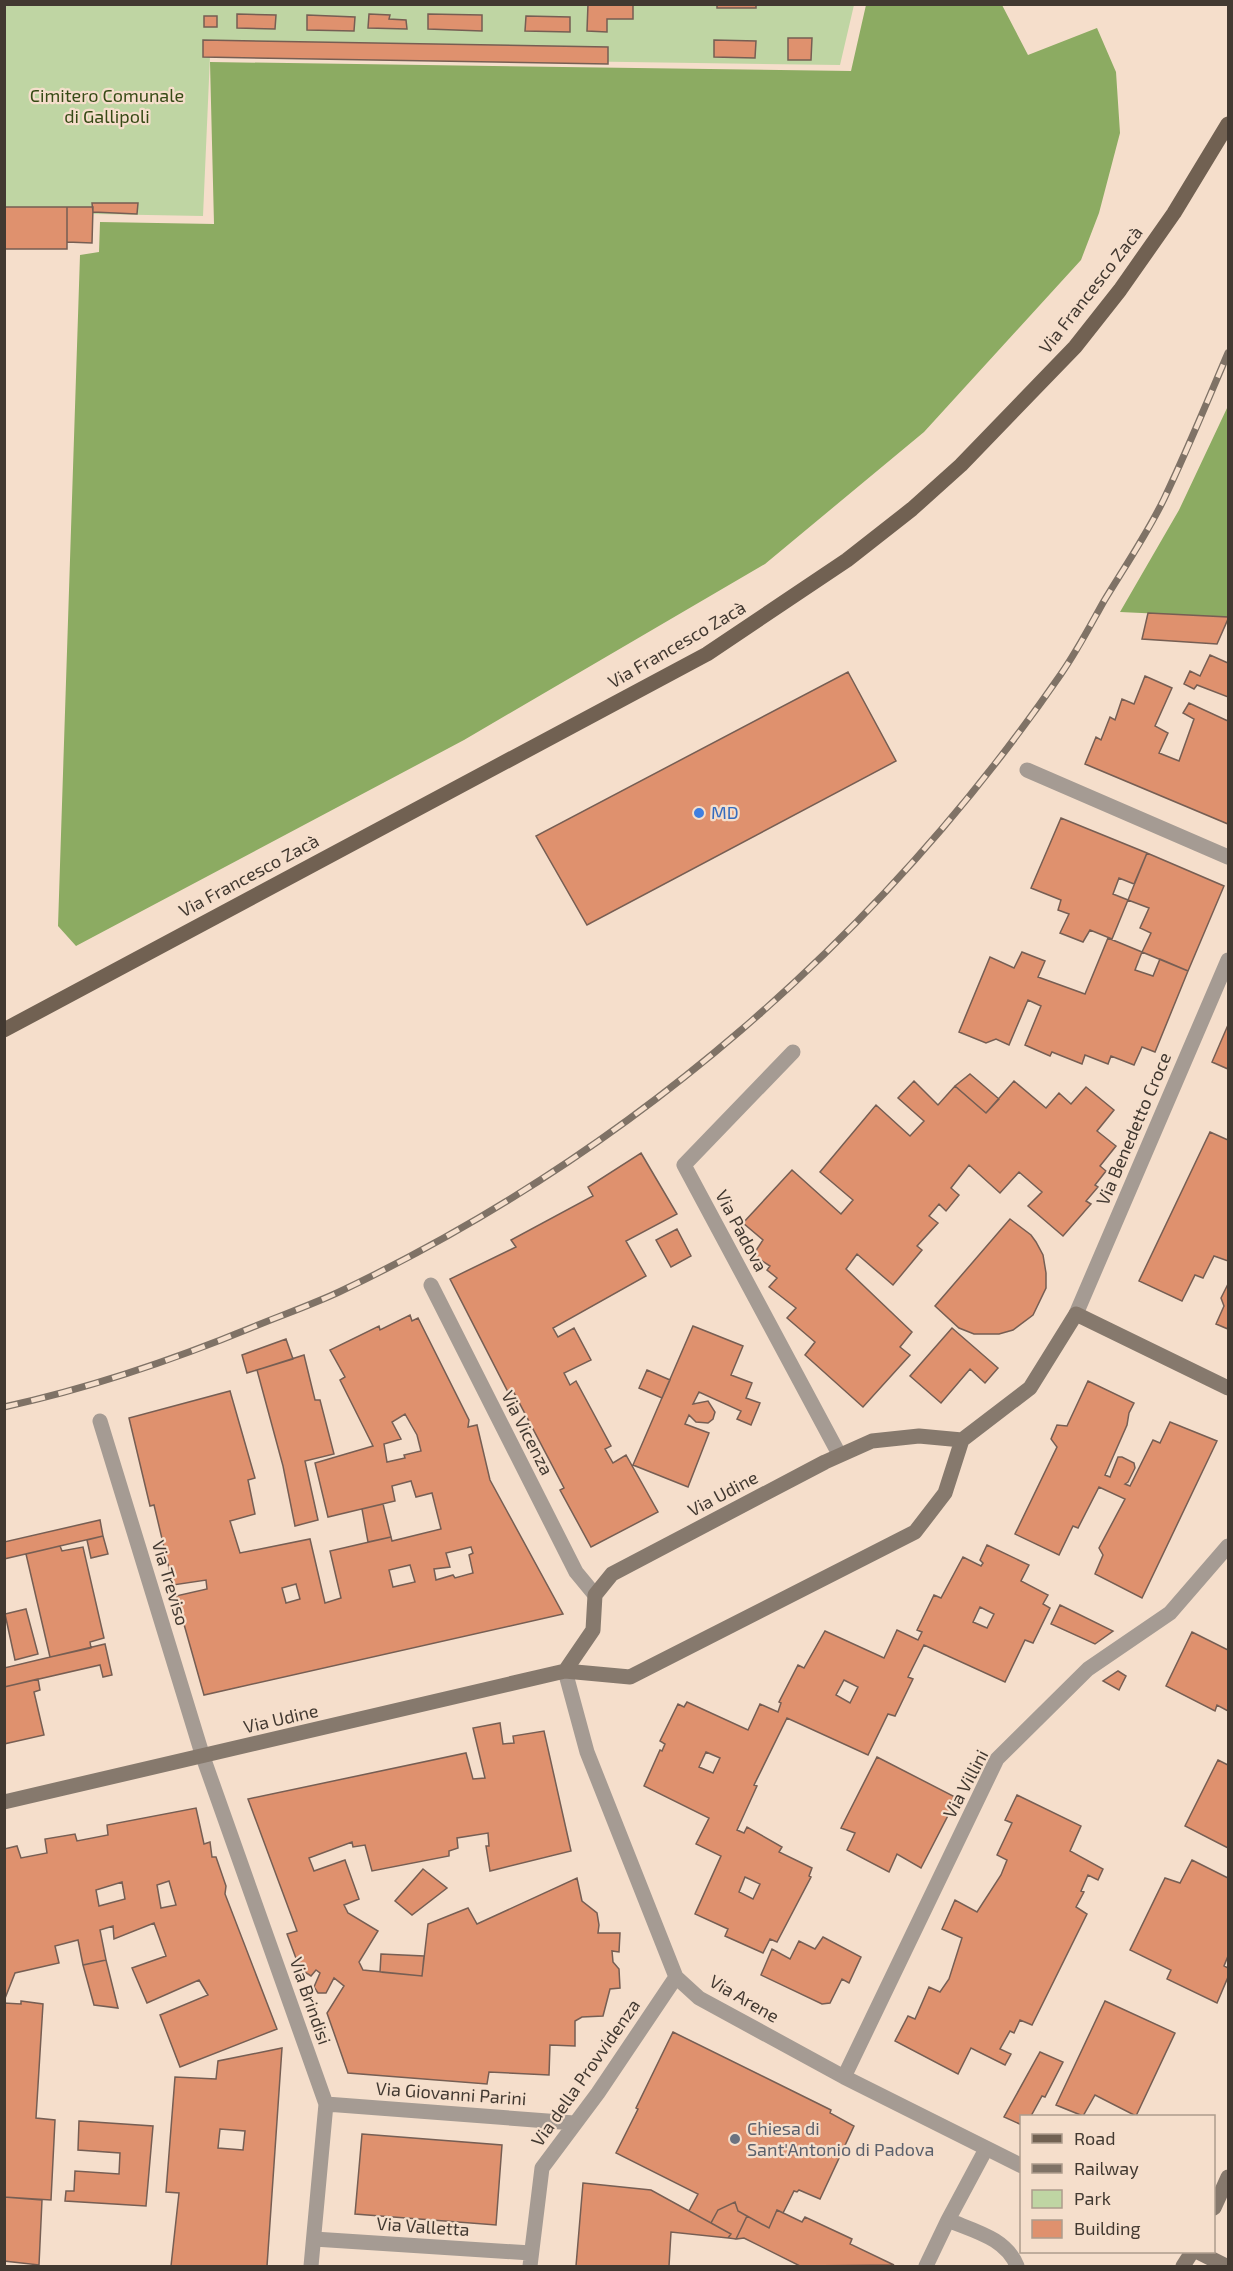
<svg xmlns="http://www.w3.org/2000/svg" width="1233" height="2271" font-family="'Exo 2',sans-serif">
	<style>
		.green { fill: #bfd5a3 }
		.forest { fill: #8cab62 }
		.building { fill: #df916e; stroke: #765e53; stroke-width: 1.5; fill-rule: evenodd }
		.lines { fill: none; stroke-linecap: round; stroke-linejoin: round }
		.lane { stroke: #a59b93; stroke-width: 15 }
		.street { stroke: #a59b93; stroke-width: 15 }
		.secondary { stroke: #86796d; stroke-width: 15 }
		.primary { stroke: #716152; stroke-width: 15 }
		.rail-casing { stroke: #7f7266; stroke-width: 7 }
		.rail { stroke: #f5decb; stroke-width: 4.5; stroke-dasharray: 14; stroke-linecap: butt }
		.shop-dot { fill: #3f7fe0; stroke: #f5decb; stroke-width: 2 }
		.worship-dot { fill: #6b7280; stroke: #f5decb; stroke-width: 2 }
		.labels { text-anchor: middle; stroke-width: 4.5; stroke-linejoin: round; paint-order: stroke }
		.park-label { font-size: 18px; fill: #364a15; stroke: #f5decb }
		.street-label { font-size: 18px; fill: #423931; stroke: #f5decb }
		.shop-label { font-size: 18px; fill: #366cbe; stroke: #f5decb; text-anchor: start }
		.worship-label { font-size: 18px; fill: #5b616d; stroke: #f5decb; text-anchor: start }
	</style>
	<rect width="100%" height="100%" fill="#f5decb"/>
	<path class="green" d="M 4,5 L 854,5 L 840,65 L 210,56 L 203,216 L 93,214 L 92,243 L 67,242 L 67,249 L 5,249 Z"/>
	<path class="forest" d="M 866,5 L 1002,5 L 1028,55 L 1097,28 L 1116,72 L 1120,133 L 1099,213 L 1081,260 L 924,432 L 765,564 L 464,740 L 76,946 L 58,926 L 80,255 L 99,252 L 100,222 L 214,224 L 210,62 L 851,71 Z
		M 1228,406 L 1228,617 L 1120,612 L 1179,510 Z"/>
	<path class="building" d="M 588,4 L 633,4 L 633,19 L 607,19 L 607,32 L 587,31 Z
		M 717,4 L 756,4 L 756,8 L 717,8 Z
		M 237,14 L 276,15 L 275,29 L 237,28 Z
		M 369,14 L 390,15 L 389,19 L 406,20 L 407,29 L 368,28 Z
		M 428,14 L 482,15 L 482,31 L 428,29 Z
		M 307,15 L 355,17 L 354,31 L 307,30 Z
		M 204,16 L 217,16 L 217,27 L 204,27 Z
		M 526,16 L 570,17 L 570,32 L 525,31 Z
		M 788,38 L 812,38 L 811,60 L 788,60 Z
		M 203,40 L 608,47 L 608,64 L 203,57 Z
		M 714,40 L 756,41 L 755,58 L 714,57 Z
		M 92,203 L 138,203 L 137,214 L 93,212 Z
		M 4,207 L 67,207 L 67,249 L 4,249 Z
		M 67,207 L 93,207 L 92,243 L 67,242 Z
		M 1148,613 L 1228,617 L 1228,619 L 1217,644 L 1142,639 Z
		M 1210,655 L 1228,663 L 1228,697 L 1197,685 L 1194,689 L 1184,684 L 1190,671 L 1200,676 Z
		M 848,672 L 896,761 L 587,925 L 536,836 Z
		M 1145,676 L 1172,688 L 1155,726 L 1168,733 L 1159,753 L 1179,761 L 1194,719 L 1183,713 L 1189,703 L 1228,721 L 1228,824 L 1085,764 L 1096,737 L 1101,740 L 1110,717 L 1115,720 L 1122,699 L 1134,704 Z
		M 1061,818 L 1147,853 L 1134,884 L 1119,878 L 1113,894 L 1128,900 L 1112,939 L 1090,930 L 1083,942 L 1060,933 L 1069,914 L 1058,910 L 1061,900 L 1031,888 Z
		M 1147,853 L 1224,886 L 1188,971 L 1142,952 L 1151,933 L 1140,928 L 1149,908 L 1128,900 Z
		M 1108,938 L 1142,952 L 1135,970 L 1153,976 L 1160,959 L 1188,971 L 1155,1052 L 1142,1047 L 1134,1065 L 1111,1056 L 1108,1064 L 1085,1055 L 1082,1064 L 1052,1052 L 1050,1056 L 1025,1045 L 1041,1006 L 1028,1000 L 1009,1045 L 996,1039 L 986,1043 L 959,1032 L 990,957 L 1014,968 L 1022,952 L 1045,961 L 1038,977 L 1085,994 Z
		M 1228,1025 L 1228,1069 L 1212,1062 Z
		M 970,1074 L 999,1099 L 986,1113 L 955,1086 Z
		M 914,1081 L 938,1105 L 955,1086 L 986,1113 L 1014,1081 L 1046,1108 L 1059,1093 L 1071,1104 L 1086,1087 L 1114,1110 L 1097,1131 L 1116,1146 L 1100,1166 L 1106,1171 L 1095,1185 L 1098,1187 L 1086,1201 L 1091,1204 L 1063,1236 L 1028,1206 L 1042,1192 L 1019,1172 L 1000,1193 L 969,1165 L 951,1188 L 959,1195 L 946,1211 L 939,1204 L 929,1216 L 938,1223 L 917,1246 L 922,1250 L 893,1285 L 857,1254 L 846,1269 L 912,1332 L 900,1347 L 910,1355 L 863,1407 L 805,1355 L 815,1342 L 787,1318 L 796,1308 L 769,1287 L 777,1278 L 767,1270 L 770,1266 L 753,1255 L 763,1240 L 743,1223 L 792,1170 L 841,1214 L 853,1200 L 820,1172 L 876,1105 L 910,1136 L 924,1121 L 898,1098 Z
		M 1210,1132 L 1228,1140 L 1228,1261 L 1214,1256 L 1203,1278 L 1195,1275 L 1182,1301 L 1139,1281 Z
		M 641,1153 L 677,1214 L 626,1241 L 646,1276 L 553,1328 L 558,1337 L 574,1328 L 591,1360 L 564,1373 L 570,1385 L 576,1381 L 611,1446 L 605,1449 L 613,1463 L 626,1455 L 658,1512 L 591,1547 L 560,1490 L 564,1488 L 513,1391 L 509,1394 L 450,1279 L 516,1247 L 511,1240 L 593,1196 L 588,1187 Z
		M 1010,1219 L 1031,1235 L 1036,1242 L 1043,1255 L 1046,1273 L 1046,1288 L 1033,1315 L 1013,1330 L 999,1334 L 974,1334 L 959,1328 L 935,1306 Z
		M 677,1229 L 691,1256 L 671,1267 L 656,1240 Z
		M 1228,1284 L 1228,1329 L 1216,1324 L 1224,1306 L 1221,1298 Z
		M 410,1315 L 412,1321 L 418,1318 L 469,1420 L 468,1427 L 477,1425 L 490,1480 L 563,1614 L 204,1695 L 176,1596 L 207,1589 L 206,1580 L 173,1585 L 154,1505 L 150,1506 L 129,1418 L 230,1391 L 255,1478 L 248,1480 L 255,1514 L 230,1521 L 240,1553 L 310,1539 L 325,1603 L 341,1598 L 330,1551 L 391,1537 L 392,1541 L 441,1529 L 432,1493 L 416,1497 L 411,1481 L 392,1486 L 395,1501 L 328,1517 L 315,1463 L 373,1446 L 340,1380 L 345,1377 L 330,1350 L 379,1326 L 380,1330 ZM 405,1414 L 417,1435 L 421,1451 L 404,1455 L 405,1458 L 387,1462 L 384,1444 L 401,1439 L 392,1422 ZM 471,1547 L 473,1553 L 469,1555 L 473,1573 L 455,1578 L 453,1575 L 436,1580 L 434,1569 L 450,1567 L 446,1553 ZM 410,1565 L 415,1582 L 393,1587 L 389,1570 ZM 296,1584 L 300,1599 L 286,1603 L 282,1588 Z
		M 693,1326 L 743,1346 L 731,1375 L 752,1383 L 746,1398 L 760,1403 L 751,1425 L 737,1419 L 741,1411 L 699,1392 L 693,1404 L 708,1401 L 715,1412 L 713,1419 L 708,1423 L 696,1422 L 689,1415 L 685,1424 L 709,1433 L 688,1487 L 633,1465 Z
		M 952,1328 L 998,1368 L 985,1383 L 970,1369 L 941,1403 L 910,1376 Z
		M 286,1339 L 293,1359 L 247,1373 L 242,1355 Z
		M 304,1355 L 315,1400 L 320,1400 L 334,1454 L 305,1461 L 318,1520 L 295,1526 L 283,1466 L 257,1370 Z
		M 647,1370 L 670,1380 L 662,1398 L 639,1388 Z
		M 1088,1381 L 1134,1403 L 1129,1413 L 1127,1425 L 1105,1475 L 1110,1477 L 1118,1457 L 1122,1457 L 1134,1463 L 1135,1468 L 1128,1482 L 1125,1484 L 1130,1486 L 1153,1440 L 1160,1443 L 1170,1422 L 1217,1441 L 1142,1598 L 1095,1574 L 1103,1555 L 1099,1548 L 1125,1499 L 1099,1487 L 1078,1528 L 1073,1526 L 1059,1555 L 1015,1534 L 1057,1447 L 1051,1439 L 1057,1425 L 1067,1426 Z
		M 383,1504 L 391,1537 L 368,1542 L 362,1509 Z
		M 100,1520 L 103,1536 L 4,1559 L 4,1542 Z
		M 103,1536 L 108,1554 L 91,1558 L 87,1540 Z
		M 987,1545 L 1029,1565 L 1021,1581 L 1048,1595 L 1043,1604 L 1050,1608 L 1033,1643 L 1025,1640 L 1005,1682 L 924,1645 L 908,1677 L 913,1679 L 895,1716 L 888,1714 L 868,1755 L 787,1718 L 754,1785 L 757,1786 L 737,1830 L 744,1833 L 747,1827 L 782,1847 L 779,1852 L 812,1868 L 809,1876 L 811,1877 L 777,1942 L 770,1939 L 763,1953 L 725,1936 L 728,1929 L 695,1914 L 721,1856 L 696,1844 L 709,1818 L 644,1786 L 660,1750 L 662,1751 L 665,1744 L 660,1741 L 678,1704 L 684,1707 L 687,1702 L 748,1730 L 760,1704 L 778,1712 L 781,1703 L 779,1702 L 798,1665 L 804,1668 L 825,1631 L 884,1658 L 897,1630 L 918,1640 L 922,1632 L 917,1630 L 934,1595 L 941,1598 L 963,1557 L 981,1566 L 983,1563 L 980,1560 ZM 980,1607 L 994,1614 L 987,1628 L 973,1622 ZM 844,1680 L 858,1687 L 850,1703 L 836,1695 ZM 706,1752 L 720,1758 L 713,1773 L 699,1767 ZM 745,1877 L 760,1884 L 753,1899 L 739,1892 Z
		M 60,1546 L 62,1551 L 83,1547 L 104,1638 L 90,1642 L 91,1648 L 50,1657 L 26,1554 Z
		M 1060,1605 L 1113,1631 L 1095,1644 L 1051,1624 Z
		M 26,1609 L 38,1654 L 15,1660 L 5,1614 Z
		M 1192,1632 L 1228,1650 L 1228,1711 L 1217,1705 L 1215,1711 L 1166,1686 Z
		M 105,1644 L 112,1675 L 103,1677 L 100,1665 L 4,1687 L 4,1668 Z
		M 1118,1671 L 1126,1676 L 1119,1690 L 1103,1681 Z
		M 38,1679 L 40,1690 L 34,1692 L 44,1735 L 4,1744 L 4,1687 Z
		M 500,1723 L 503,1744 L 514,1743 L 513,1736 L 544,1731 L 571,1851 L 490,1871 L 486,1846 L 489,1846 L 488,1833 L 457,1838 L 458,1848 L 449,1851 L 449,1856 L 372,1871 L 365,1845 L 353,1847 L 352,1842 L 309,1858 L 314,1871 L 345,1860 L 359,1899 L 344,1905 L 348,1913 L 378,1931 L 359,1962 L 363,1970 L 422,1976 L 428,1924 L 468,1908 L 477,1924 L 577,1878 L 582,1901 L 597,1913 L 599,1925 L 598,1933 L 620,1933 L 619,1952 L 612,1951 L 613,1962 L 619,1969 L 620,1988 L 610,1989 L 603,2016 L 582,2017 L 575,2021 L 575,2046 L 550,2045 L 549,2075 L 489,2072 L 487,2084 L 348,2073 L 327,2013 L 344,1986 L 334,1978 L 326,1993 L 318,1993 L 314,1987 L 320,1973 L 316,1970 L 311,1976 L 300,1969 L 287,1934 L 297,1931 L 248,1799 L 466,1753 L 473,1779 L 485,1778 L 473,1728 Z
		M 877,1757 L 957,1798 L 921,1868 L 897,1854 L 889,1872 L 847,1850 L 855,1833 L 841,1828 Z
		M 1218,1760 L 1228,1765 L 1228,1848 L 1185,1826 Z
		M 1017,1795 L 1081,1826 L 1070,1851 L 1103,1869 L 1098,1880 L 1088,1875 L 1081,1891 L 1084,1892 L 1076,1907 L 1087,1914 L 1032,2025 L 1020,2020 L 1014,2033 L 1010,2031 L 1000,2049 L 1011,2054 L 1005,2065 L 971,2048 L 958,2074 L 895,2041 L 908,2016 L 915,2019 L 929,1987 L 940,1992 L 949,1979 L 962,1938 L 942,1929 L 955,1900 L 977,1912 L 1001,1875 L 1007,1860 L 997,1855 L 1012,1823 L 1005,1820 Z
		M 196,1808 L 204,1844 L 210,1842 L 212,1857 L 216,1857 L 226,1886 L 225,1894 L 277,2029 L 180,2067 L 160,2015 L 208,1995 L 199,1980 L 147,2003 L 132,1968 L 166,1956 L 154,1923 L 114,1939 L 113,1926 L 100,1930 L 106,1960 L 83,1965 L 78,1940 L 55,1946 L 59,1963 L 15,1973 L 4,2001 L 4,1849 L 17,1846 L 21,1858 L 47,1853 L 45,1839 L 75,1834 L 77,1841 L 108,1835 L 107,1825 ZM 169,1881 L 176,1905 L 161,1908 L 157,1885 ZM 122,1882 L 125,1899 L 99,1906 L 96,1890 Z
		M 1192,1860 L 1228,1878 L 1228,1956 L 1224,1966 L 1228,1968 L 1228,1977 L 1217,2003 L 1167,1979 L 1171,1970 L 1130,1950 L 1165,1878 L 1180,1883 Z
		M 423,1869 L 447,1888 L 412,1915 L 395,1901 Z
		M 823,1937 L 861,1957 L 849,1983 L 842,1979 L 830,2003 L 822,2004 L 761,1975 L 772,1949 L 790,1959 L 799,1941 L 815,1949 Z
		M 381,1954 L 424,1956 L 422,1976 L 380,1972 Z
		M 106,1960 L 118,2008 L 94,2005 L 83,1965 Z
		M 21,2001 L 43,2004 L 36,2118 L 55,2120 L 51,2200 L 4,2197 L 4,2003 L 21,2004 Z
		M 1105,2001 L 1175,2033 L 1136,2116 L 1095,2095 L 1083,2116 L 1056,2105 Z
		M 673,2032 L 831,2110 L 830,2113 L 854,2126 L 820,2199 L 799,2190 L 797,2192 L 794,2191 L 783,2213 L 777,2210 L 769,2228 L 738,2211 L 735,2202 L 718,2210 L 711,2223 L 689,2211 L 698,2194 L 616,2153 L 638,2109 L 636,2108 Z
		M 282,2048 L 267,2266 L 171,2266 L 179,2193 L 166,2192 L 175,2077 L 216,2079 L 218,2061 ZM 220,2129 L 245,2131 L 243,2150 L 218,2148 Z
		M 1040,2052 L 1063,2062 L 1045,2097 L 1042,2096 L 1031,2116 L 1022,2116 L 1022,2125 L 1004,2117 Z
		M 79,2121 L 153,2126 L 146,2206 L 65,2201 L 66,2191 L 74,2191 L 75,2171 L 119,2174 L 120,2153 L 78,2150 Z
		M 362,2134 L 502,2145 L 496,2225 L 355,2214 Z
		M 583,2183 L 651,2190 L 731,2234 L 728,2238 L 671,2232 L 669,2266 L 576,2266 Z
		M 4,2197 L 42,2200 L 39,2265 L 4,2261 Z
		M 735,2202 L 738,2211 L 747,2216 L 736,2239 L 728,2238 L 731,2234 L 711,2223 L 718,2210 Z
		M 777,2210 L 802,2222 L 805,2217 L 852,2239 L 850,2244 L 894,2265 L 800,2266 L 744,2238 L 736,2239 L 747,2216 L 769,2228 Z"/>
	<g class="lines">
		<path class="lane" d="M 948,2220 C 974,2231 1006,2238 1017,2266
			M 926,2266 L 948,2220 L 986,2149"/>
		<path class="street" d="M 1027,770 L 1228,857
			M 793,1052 L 684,1165 L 839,1454
			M 431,1285 L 576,1572 L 595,1595
			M 1076,1314 L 1228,960
			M 100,1421 L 203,1757 L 326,2104 L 311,2266
			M 565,1671 L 587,1752 L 676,1977 L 699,1998 L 844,2077 L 1022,2166
			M 844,2077 L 997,1759 L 1088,1669 L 1170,1613 L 1228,1546
			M 326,2104 L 574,2123
			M 314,2239 L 531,2253
			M 530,2266 L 542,2168 L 598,2093 L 676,1977"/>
		<path class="secondary" d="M 565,1671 L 593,1630 L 595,1595 L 612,1574 L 825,1462 L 872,1441 L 919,1436 L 962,1440
			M 4,1802 L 565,1671 L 630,1677 L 915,1532 L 945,1493 L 962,1440 L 1030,1388 L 1076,1314 L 1228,1388
			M 1214,2208 L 1228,2177
			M 1198,2252 L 1226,2266
			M 1183,2266 L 1192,2252"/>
		<path class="primary" d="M 4,1030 L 707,654 L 847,560 L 912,509 L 961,465 L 1075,347 L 1120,290 L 1174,213 L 1228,124"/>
		<g class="rail-casing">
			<path id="rail" d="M 4,1407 C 90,1388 173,1360 253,1327 C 282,1315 311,1305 339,1292 C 630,1154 879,938 1061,674 C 1077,651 1090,626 1104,601 C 1124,568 1147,534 1164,499 C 1187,451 1207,402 1228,353"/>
		</g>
		<use href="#rail" class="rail"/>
	</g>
	<circle class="shop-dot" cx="699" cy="813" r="6"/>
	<circle class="worship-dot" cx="735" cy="2139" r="6"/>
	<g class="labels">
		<g class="park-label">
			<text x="107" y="102">Cimitero Comunale<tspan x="107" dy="21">di Gallipoli</tspan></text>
		</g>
		<g class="street-label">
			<text transform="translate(1091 290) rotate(-52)" y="6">Via Francesco Zacà</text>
			<text transform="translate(677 645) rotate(-30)" y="6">Via Francesco Zacà</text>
			<text transform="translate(249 876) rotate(-28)" y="6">Via Francesco Zacà</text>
			<text transform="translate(1134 1129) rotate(-67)" y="6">Via Benedetto Croce</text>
			<text transform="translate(741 1231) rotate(62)" y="6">Via Padova</text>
			<text transform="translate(527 1433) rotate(63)" y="6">Via Vicenza</text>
			<text transform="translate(723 1494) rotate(-28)" y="6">Via Udine</text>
			<text transform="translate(170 1583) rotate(73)" y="6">Via Treviso</text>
			<text transform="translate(281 1719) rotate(-13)" y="6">Via Udine</text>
			<text transform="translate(966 1784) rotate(-62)" y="6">Via Villini</text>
			<text transform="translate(744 1999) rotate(30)" y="6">Via Arene</text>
			<text transform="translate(310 2001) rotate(71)" y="6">Via Brindisi</text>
			<text transform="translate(586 2073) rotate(-55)" y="6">Via della Provvidenza</text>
			<text transform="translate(451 2094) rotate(4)" y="6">Via Giovanni Parini</text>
			<text transform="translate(423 2227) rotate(4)" y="6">Via Valletta</text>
		</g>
		<g class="shop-label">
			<text x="711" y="819">MD</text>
		</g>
		<g class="worship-label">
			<text x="747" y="2135">Chiesa di<tspan x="747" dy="21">Sant'Antonio di Padova</tspan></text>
		</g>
	</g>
	<rect width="1233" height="2271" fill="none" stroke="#423931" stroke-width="12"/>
	<rect x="1020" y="2115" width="195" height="138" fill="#f5decb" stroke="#ad9c8d" stroke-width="1.5"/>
	<rect x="1032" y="2134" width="30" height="9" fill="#716152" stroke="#ad9c8d" stroke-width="1.5"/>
	<text x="1074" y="2145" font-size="18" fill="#423931">Road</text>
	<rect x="1032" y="2164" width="30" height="9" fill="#7f7266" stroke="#ad9c8d" stroke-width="1.5"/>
	<text x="1074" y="2175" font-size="18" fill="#423931">Railway</text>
	<rect x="1032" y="2190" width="30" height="18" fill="#bfd5a3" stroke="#ad9c8d" stroke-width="1.5"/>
	<text x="1074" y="2205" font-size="18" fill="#423931">Park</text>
	<rect x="1032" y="2220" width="30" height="18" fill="#df916e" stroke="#ad9c8d" stroke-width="1.5"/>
	<text x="1074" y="2235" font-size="18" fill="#423931">Building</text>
</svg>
